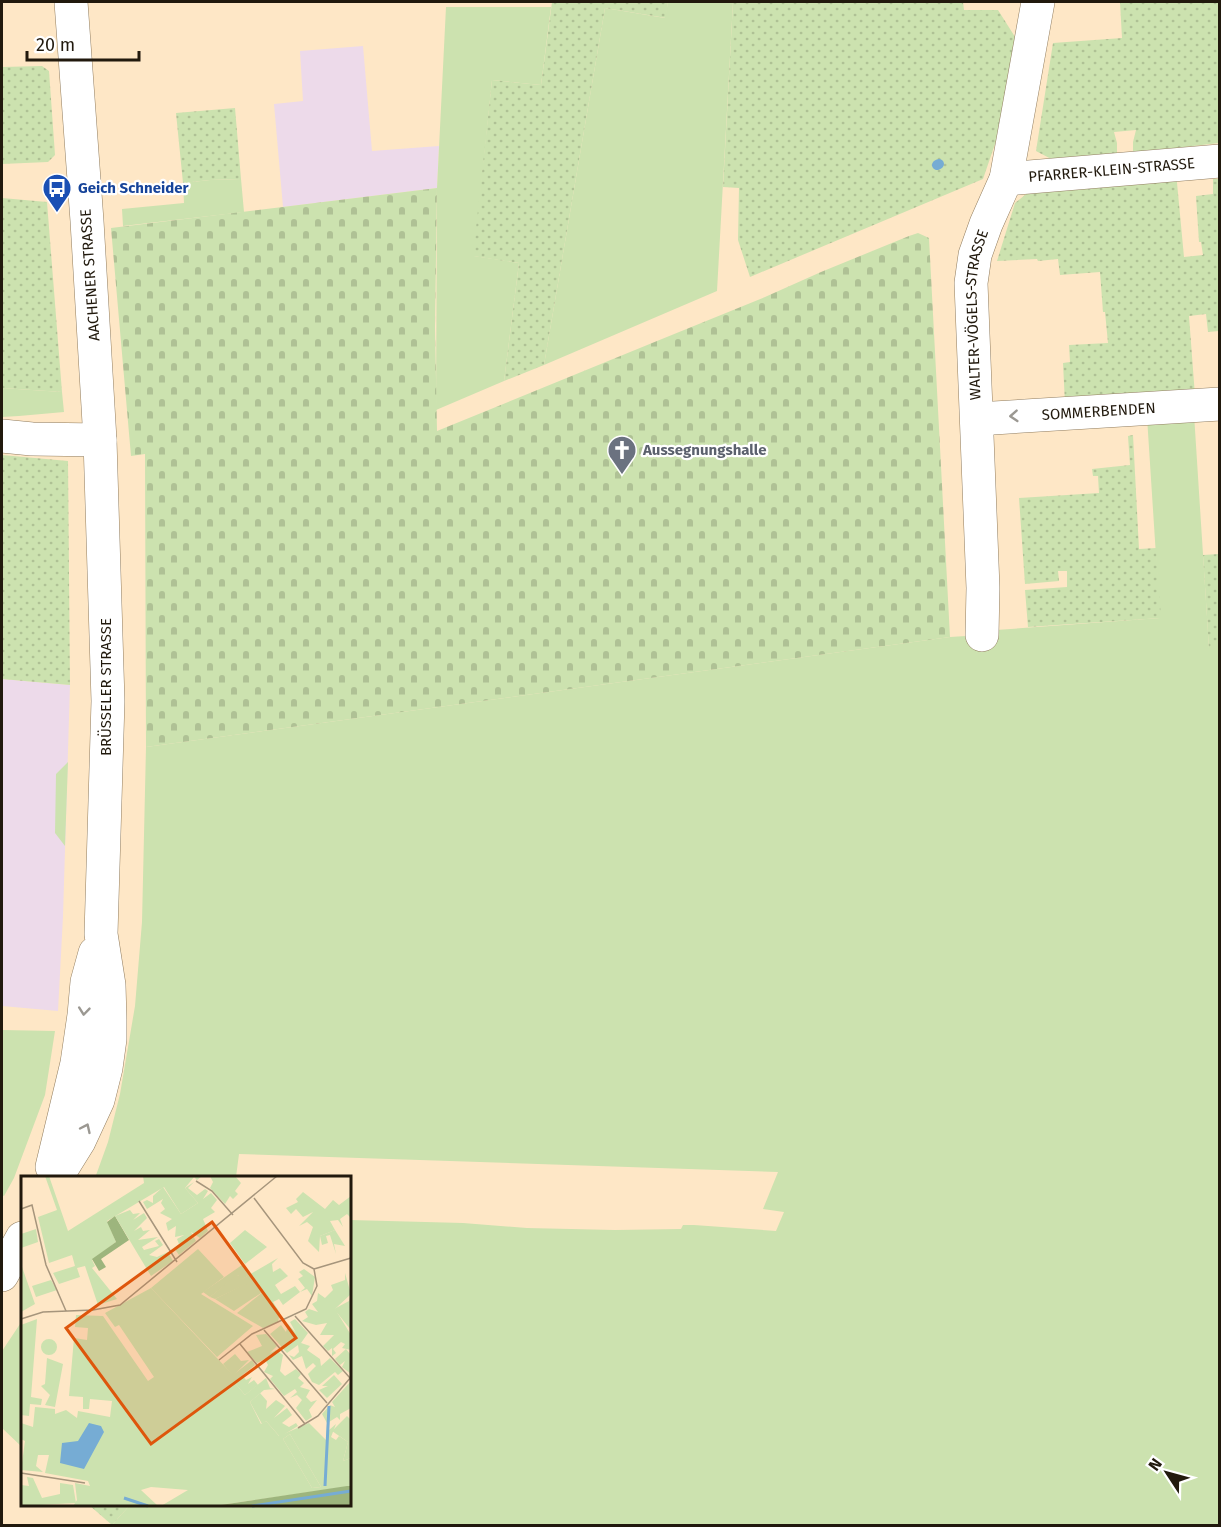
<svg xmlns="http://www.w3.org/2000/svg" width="1221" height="1527" font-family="'Fira Sans',sans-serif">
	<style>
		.commercial { fill: #eddaea }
		.green { fill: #cce2af }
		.cemetery { fill: url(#cemetery-stones) }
		.garden { fill: url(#garden-dots) }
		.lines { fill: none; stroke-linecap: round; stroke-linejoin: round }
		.stream { stroke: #76acd4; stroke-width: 10 }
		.minor-casing { stroke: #917d5f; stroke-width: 34 }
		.tertiary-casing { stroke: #917d5f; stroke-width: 34 }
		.minor { stroke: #fff; stroke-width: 33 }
		.tertiary { stroke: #fff; stroke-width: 33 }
		.oneway { stroke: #9b9892 }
		.labels { text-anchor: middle; stroke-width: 4.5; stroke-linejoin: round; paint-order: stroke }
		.street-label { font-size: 15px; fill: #21190d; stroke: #fff }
		.transit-label { font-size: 15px; font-weight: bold; fill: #164399; stroke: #fff; text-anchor: start }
		.worship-label { font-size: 15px; font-weight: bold; fill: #5b616d; stroke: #fff; text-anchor: start }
		.inset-river { fill: none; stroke: #76acd4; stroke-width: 3 }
		.inset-road { fill: none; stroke: #a6957c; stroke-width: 1.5 }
		.view { fill: #de560c; fill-opacity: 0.15; stroke: #de560c; stroke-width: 3 }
		.inset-edge { fill: none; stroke: #21190d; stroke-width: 3 }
	</style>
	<defs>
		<pattern id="cemetery-stones" width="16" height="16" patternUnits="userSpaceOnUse" patternTransform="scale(1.5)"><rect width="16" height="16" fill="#cce2af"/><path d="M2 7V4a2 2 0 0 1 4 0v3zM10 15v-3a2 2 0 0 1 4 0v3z" fill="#afc195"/></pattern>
		<pattern id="garden-dots" width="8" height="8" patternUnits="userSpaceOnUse" patternTransform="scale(1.5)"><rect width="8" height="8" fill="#cce2af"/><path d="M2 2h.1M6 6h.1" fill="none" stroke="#afc195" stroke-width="1.8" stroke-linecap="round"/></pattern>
	</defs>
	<rect width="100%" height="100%" fill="#fee7c6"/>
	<path class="commercial" d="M 363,46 L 372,151 L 439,146 L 437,188 L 283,207 L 274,104 L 303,101 L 300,51 Z
		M 2,679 L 70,685 L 63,916 L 58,1011 L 2,1006 Z"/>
	<path class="green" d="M 668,2 L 733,2 L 717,291 L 544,365 L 605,8 L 665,18 Z
		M 446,7 L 551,7 L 541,85 L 492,80 L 474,256 L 519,263 L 504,381 L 436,410 L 437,188 Z
		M 241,179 L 244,212 L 123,226 L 122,209 L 184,203 L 183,183 L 210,180 Z
		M 2,388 L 62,392 L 64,412 L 19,416 L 2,417 Z
		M 1194,414 L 1209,648 L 1220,648 L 1219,1525 L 112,1525 L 130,1505 L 350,1504 L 350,1220 L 463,1223 L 527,1228 L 615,1230 L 681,1229 L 683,1225 L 694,1225 L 776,1231 L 784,1212 L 763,1209 L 778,1172 L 239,1154 L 236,1177 L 95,1178 L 108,1142 L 120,1094 L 135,1006 L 142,922 L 146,747 L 950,637 L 982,635 L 996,630 L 1160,618 L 1147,417 Z
		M 68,762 L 65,846 L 55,833 L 56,774 Z
		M 2,1030 L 55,1031 L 45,1095 L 14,1178 L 4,1196 L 2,1195 Z
		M 22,1321 L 22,1447 L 2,1428 L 2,1351 Z"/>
	<path class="cemetery" d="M 437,188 L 435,327 L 437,431 L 657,341 L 765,297 L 821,272 L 909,236 L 918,233 L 929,238 L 950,637 L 146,747 L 145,454 L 131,456 L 111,228 Z"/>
	<path class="garden" d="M 552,2 L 668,2 L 666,18 L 605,8 L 544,365 L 504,381 L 519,263 L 473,256 L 492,80 L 541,85 Z
		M 733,2 L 963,2 L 964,10 L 998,10 L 1017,40 L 1006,112 L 983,179 L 750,277 L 738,240 L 739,188 L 723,187 Z
		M 1120,2 L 1219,2 L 1219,143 L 1133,153 L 1133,142 L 1136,130 L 1114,132 L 1117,143 L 1117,154 L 1055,161 L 1036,151 L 1053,43 L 1122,38 Z
		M 42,66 L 49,71 L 55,155 L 48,162 L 2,164 L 2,67 Z
		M 235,108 L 241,179 L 210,180 L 183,183 L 176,113 Z
		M 1176,172 L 1184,257 L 1203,255 L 1201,242 L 1199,242 L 1196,196 L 1213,194 L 1213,179 L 1219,179 L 1219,331 L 1208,332 L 1206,314 L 1189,316 L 1195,396 L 1065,404 L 1063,363 L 1070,362 L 1069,345 L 1108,343 L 1105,312 L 1103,312 L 1100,272 L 1060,275 L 1058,259 L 1038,261 L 1037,259 L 997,261 L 1015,203 L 1036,186 Z
		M 2,198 L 47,202 L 62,392 L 2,388 Z
		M 1133,435 L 1139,549 L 1156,548 L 1161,618 L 1028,627 L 1025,590 L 1067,587 L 1067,571 L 1058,571 L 1059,581 L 1025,584 L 1019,498 L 1099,493 L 1098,476 L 1093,476 L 1092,469 L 1130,465 L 1128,436 Z
		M 2,455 L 68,461 L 70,685 L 2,679 Z
		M 1219,554 L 1219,648 L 1209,649 L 1203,555 Z
		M 89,1505 L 130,1505 L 112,1525 Z"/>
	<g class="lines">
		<path class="stream" d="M 937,165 L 939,164"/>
		<g class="minor-casing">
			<g id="minor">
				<path id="s1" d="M 1006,179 L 1220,161"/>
				<path id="s2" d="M 977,419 L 1220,404"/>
				<path d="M 2,436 L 32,439 L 100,440"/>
				<path id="s3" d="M 982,635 L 983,588 L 971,283 L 975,255 L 986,224 L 1006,179 L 1038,2"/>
			</g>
		</g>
		<g class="tertiary-casing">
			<path id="tertiary" d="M 52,1167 L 77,1063 L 84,1015 L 87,982 L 95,953
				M 56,1178 L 79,1141 L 98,1100 L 106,1068 L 110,1039 L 110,1019 L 109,985 L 101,934 L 108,701 L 100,440 L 87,221 L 71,2
				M 2,1275 L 22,1238"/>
		</g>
		<use href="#minor" class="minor"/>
		<use href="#tertiary" class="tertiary"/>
	</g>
	<defs><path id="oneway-chevron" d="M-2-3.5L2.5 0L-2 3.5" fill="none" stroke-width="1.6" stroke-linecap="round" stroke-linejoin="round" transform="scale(1.5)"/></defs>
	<g class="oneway">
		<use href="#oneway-chevron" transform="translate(1014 416) rotate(176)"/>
		<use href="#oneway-chevron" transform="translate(84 1011) rotate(96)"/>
		<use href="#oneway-chevron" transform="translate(86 1128) rotate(-65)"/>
	</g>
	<defs>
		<g id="bus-pin" transform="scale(1.5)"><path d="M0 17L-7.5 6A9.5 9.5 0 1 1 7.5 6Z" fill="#1a4fb4" stroke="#fff"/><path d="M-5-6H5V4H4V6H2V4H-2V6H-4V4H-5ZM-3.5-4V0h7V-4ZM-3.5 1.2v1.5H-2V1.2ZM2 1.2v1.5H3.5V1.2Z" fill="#fff"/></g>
		<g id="church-pin" transform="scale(1.5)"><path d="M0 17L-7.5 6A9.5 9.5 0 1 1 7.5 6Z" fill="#6b7280" stroke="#fff"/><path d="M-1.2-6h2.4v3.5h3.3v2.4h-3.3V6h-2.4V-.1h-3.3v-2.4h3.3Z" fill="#fff"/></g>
	</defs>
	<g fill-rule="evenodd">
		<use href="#bus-pin" x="57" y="188"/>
		<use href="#church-pin" x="622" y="450"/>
	</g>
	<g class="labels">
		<g class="street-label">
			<text dy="5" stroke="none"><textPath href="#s1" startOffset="106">PFARRER-KLEIN-STRASSE</textPath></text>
			<text transform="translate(90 275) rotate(-94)" y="5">AACHENER STRASSE</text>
			<text dy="5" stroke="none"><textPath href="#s3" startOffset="321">WALTER-VÖGELS-STRASSE</textPath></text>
			<text dy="5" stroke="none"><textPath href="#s2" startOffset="122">SOMMERBENDEN</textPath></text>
			<text transform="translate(106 687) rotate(-90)" y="5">BRÜSSELER STRASSE</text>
		</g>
		<g class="transit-label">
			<text x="78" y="193">Geich Schneider</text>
		</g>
		<g class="worship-label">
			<text x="643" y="455">Aussegnungshalle</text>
		</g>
	</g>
	<g transform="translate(21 1176)">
		<rect width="330" height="330" fill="#fee7c6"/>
		<path d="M 24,0 L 28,0 L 47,55 L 123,7 L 122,0 L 181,0 L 176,4 L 173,1 L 164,12 L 177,27 L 160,38 L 143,11 L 86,45 L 95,66 L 71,84 L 74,90 L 71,92 L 96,123 L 77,129 L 64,90 L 56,92 L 59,101 L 38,108 L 32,97 L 54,90 L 51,79 L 28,87 L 17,41 L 36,34 ZM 282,16 L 304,33 L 312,24 L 318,29 L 330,20 L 330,42 L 326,38 L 319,43 L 322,51 L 317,44 L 309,45 L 314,54 L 299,60 L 298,76 L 287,65 L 292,51 L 286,46 L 278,50 L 292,36 L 282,41 L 275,33 L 270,38 L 265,32 L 277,26 L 275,23 ZM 15,53 L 17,66 L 0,72 L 0,58 ZM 0,88 L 14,128 L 0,136 ZM 221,89 L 228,99 L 220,104 L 217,99 L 189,121 L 182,116 ZM 30,104 L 36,114 L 15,121 L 11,110 ZM 232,104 L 243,115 L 213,135 L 194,123 ZM 130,112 L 212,199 L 231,184 L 234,189 L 213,206 L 224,219 L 245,202 L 249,212 L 254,213 L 243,214 L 229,226 L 240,248 L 245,245 L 258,260 L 288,247 L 305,264 L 306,247 L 301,238 L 309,229 L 308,254 L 315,248 L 310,261 L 315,264 L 318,260 L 327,266 L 322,285 L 330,282 L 330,310 L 193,330 L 140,330 L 167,314 L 130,311 L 120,314 L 137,330 L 52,330 L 56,324 L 54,307 L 69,310 L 67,305 L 24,297 L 28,279 L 17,279 L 15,290 L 22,296 L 0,294 L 4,265 L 0,263 L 0,247 L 12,251 L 14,231 L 34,233 L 34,238 L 45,234 L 56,242 L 57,235 L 89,241 L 91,225 L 69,223 L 68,233 L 62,233 L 62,221 L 48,220 L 53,162 L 66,164 L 67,152 L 54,151 L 55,139 L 82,140 L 127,205 L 133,201 L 98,149 L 94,151 L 84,137 ZM 269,258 L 300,311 L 291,312 L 262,263 ZM 330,118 L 330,154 L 313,133 L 328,125 ZM 16,143 L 10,221 L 21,223 L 20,229 L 9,228 L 8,240 L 0,239 L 0,149 ZM20 171a8 8 0 1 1 16 0a8 8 0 1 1-16 0ZM 325,173 L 330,179 L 330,198 L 321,191 L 324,185 L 319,189 L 314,183 ZM 26,182 L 42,188 L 34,231 L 24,229 L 29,219 L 20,210 L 24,208 Z" fill="#cce2af" fill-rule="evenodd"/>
		<path d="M 94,40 L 108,64 L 80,83 L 85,91 L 78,95 L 71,83 L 95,66 L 86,46 ZM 326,310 L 330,310 L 330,330 L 193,330 Z" fill="#9db57d"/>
		<path d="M 177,73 L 203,101 L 180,118 L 232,150 L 196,181 L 130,112 Z" fill="#cce2af"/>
		<path d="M 189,0 L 214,0 L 220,7 L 214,15 L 217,18 L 212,23 L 209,20 L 204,28 L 189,12 L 192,6 ZM 173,6 L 167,12 L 172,16 L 176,19 L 184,13 L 187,15 L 182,23 L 190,17 L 196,24 L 190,32 L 194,36 L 182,43 L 187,55 L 179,62 L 170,56 L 175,65 L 158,79 L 153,72 L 158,68 L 156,63 L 163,59 L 154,61 L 155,50 L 147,55 L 145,47 L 151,43 L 139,37 L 144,33 L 140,27 L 142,23 L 126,33 L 122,26 L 126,24 L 132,27 L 132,20 L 142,11 L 160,38 L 177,27 L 164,12 ZM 109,34 L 112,38 L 119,37 L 112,44 L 123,37 L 126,42 L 113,55 L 120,51 L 122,55 L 129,54 L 117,64 L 137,61 L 121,71 L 123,74 L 138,70 L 134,65 L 138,63 L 142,69 L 128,79 L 136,81 L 147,76 L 152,85 L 130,100 L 94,40 ZM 224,54 L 246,71 L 224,88 L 209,67 ZM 314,54 L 324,70 L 313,68 L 315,78 L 309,59 L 305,60 L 307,67 L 301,69 L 299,60 ZM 257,82 L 251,88 L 252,96 L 259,92 L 267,100 L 254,109 L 260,118 L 274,110 L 279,116 L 262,129 L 258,123 L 252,126 L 259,137 L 257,146 L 242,152 L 216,137 L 243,115 L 232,105 L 194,123 L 189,121 L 214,100 L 217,99 L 221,103 ZM 283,93 L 294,101 L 291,120 L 286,113 L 279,116 L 284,112 L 277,103 L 282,100 L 278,96 ZM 324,97 L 330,118 L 314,133 L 330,159 L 330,174 L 321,172 L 324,168 L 320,166 L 312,173 L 315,177 L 311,180 L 311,172 L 307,175 L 302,170 L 313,159 L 299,159 L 306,147 L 295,149 L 281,145 L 287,141 L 284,136 L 288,133 L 297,136 L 291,128 L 296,125 L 297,117 L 304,122 L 312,114 L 310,109 L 324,104 ZM 274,143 L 287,157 L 280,167 L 289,170 L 286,174 L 299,183 L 300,190 L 309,182 L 322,195 L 317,199 L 314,196 L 298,209 L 291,206 L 287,198 L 295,190 L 292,187 L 285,193 L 281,180 L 272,184 L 268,179 L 273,181 L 278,176 L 277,169 L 266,177 L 249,158 L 260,149 L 265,156 L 267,148 L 275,157 L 269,146 ZM 245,158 L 256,170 L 249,177 L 255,174 L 262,179 L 259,195 L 264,200 L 275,193 L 280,198 L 277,202 L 283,207 L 279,211 L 289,214 L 285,221 L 290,226 L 296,224 L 288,234 L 291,241 L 285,245 L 275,232 L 281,224 L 276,219 L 269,222 L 276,216 L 274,213 L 263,220 L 249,203 L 252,200 L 243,196 L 247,189 L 244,183 L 236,187 L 226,176 L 241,170 L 235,159 ZM 214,178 L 220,185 L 228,184 L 212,200 L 202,188 ZM 221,199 L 225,204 L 231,201 L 227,208 L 233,204 L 237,209 L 224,219 L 213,206 ZM 313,199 L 321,208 L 306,222 L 298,214 L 307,210 L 301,210 ZM 330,205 L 330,232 L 319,238 L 319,244 L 316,241 L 308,246 L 309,229 L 314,231 L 311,226 ZM 239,217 L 246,225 L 245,233 L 255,224 L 264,230 L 253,242 L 266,232 L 271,239 L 261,247 L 268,251 L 275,247 L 277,250 L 259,261 L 245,245 L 241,248 L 229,226 ZM 326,240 L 330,244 L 330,282 L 322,285 L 327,266 L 311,255 ZM 269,258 L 300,311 L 291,312 L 262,263 ZM 6,301 L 12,302 L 21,322 L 39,318 L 39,307 L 52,309 L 55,327 L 0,330 L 0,309 L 8,310 Z" fill="#cce2af"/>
		<path d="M 68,247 L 80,250 L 83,256 L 63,293 L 39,287 L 41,267 L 57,265 Z" fill="#76acd4"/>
		<path class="inset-river" d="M 304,310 L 308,230M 103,322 L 127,330M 231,330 L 330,315"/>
		<path class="inset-road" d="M 175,5 L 191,15 L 212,39M 233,22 L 282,87 L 293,93M 118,25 L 156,86M 0,33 L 11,29 L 25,89 L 45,135M 293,93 L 330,82M 274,140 L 329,202M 0,143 L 22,136 L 72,134 L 99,129 L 256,0M 243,154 L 306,227M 219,168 L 284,248M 198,184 L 231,158 L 285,133 L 296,110 L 293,93M 277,252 L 297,240 L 330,201M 0,297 L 64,307"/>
		<path class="view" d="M 191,46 L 275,162 L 130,268 L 45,152 Z"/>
		<rect width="330" height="330" class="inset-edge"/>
	</g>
	<rect width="1221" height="1527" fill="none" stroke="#21190d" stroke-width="6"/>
	<g transform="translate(1167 1473) rotate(306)" stroke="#ffffff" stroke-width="4.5" paint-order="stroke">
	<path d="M0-4.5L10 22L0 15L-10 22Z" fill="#21190d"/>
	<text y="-9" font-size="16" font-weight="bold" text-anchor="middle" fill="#21190d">N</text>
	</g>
	<path d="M27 51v9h112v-9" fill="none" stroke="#21190d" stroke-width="3"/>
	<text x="36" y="51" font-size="18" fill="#21190d" stroke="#ffffff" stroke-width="4.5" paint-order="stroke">20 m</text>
</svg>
